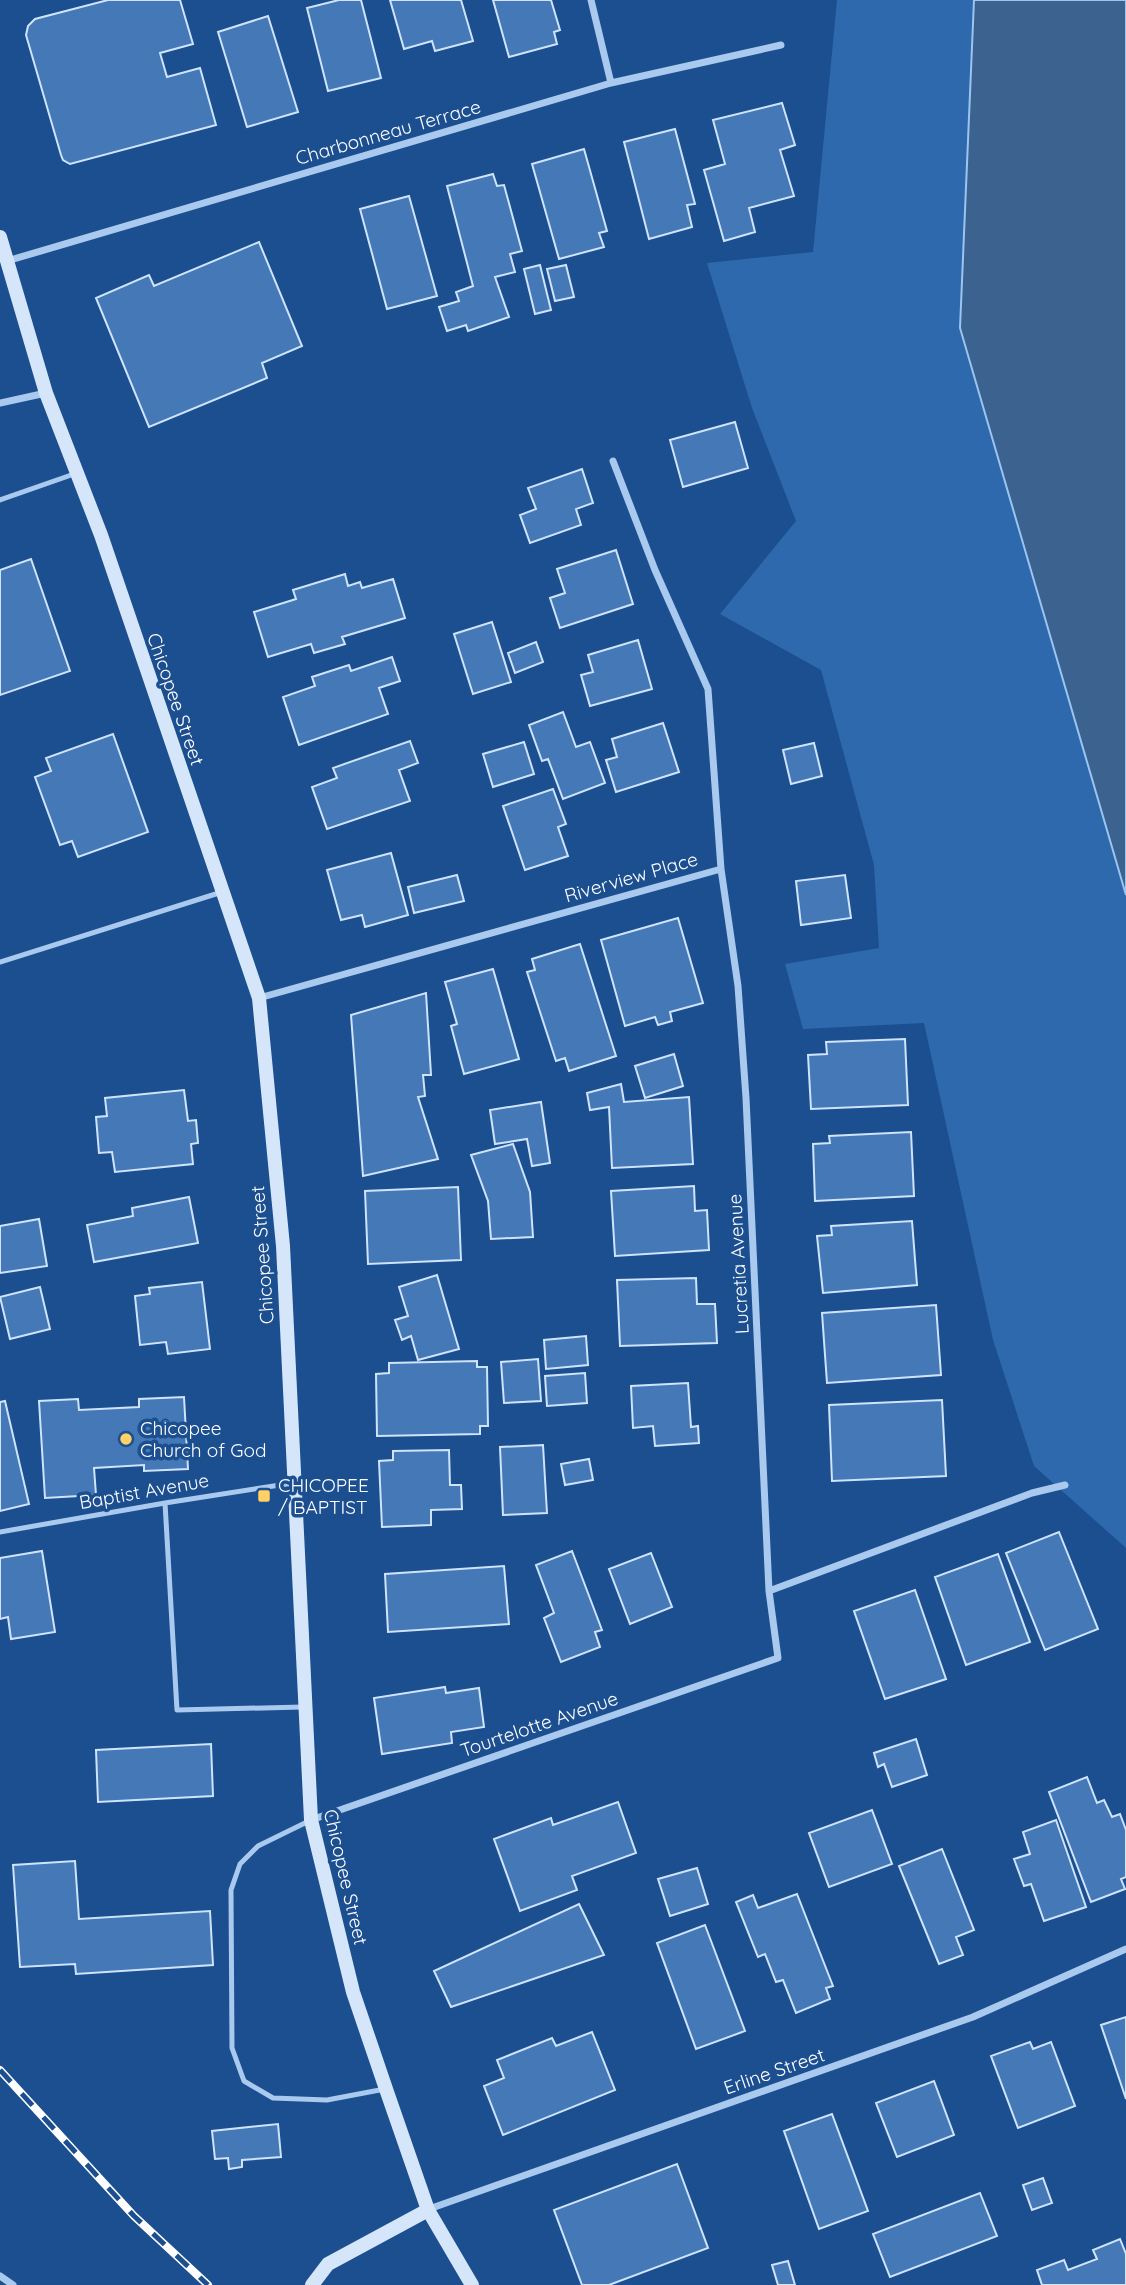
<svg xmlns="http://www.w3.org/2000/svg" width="1126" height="2285" font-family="Quicksand,sans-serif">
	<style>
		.green { fill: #2e69ad }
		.water { fill: #3c6290; stroke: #9cc4f0; stroke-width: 2 }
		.building { fill: #4478b7; stroke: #cfe3fa; stroke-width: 2 }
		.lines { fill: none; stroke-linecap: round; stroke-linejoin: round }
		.service { stroke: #a9c9ee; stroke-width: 5 }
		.minor { stroke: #a9c9ee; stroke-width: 7 }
		.secondary { stroke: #d6e6fa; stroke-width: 14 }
		.rail-casing { stroke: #fff; stroke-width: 8 }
		.rail { stroke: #1b4f8f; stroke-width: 5; stroke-dasharray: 16; stroke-linecap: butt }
		.poi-dot { fill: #ffd166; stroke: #1b4f8f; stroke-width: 2.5 }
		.labels { text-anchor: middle; stroke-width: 7; stroke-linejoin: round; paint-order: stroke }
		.street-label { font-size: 19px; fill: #fff; stroke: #1b4f8f }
		.poi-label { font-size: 19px; fill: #fff; stroke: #1b4f8f; text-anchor: start }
	</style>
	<rect width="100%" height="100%" fill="#1b4f8f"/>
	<path class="green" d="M 837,0 L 974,0 L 960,328 L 1126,895 L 1126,1548 L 1034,1466 L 993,1340 L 924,1023 L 803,1029 L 785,964 L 879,948 L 874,865 L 821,670 L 720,614 L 796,521 L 752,408 L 707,263 L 813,252 Z"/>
	<path class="water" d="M 974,0 L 1126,0 L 1126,895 L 960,328 Z"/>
	<path class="building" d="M 108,0 L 180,0 L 193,44 L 160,53 L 167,77 L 200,68 L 216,125 L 70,164 L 63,160 L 61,155 L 26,35 L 28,26 L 35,19 Z
		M 339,0 L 361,0 L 381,78 L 328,91 L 307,8 Z
		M 390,0 L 461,0 L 473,41 L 435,51 L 432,41 L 404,49 Z
		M 493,0 L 551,0 L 560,30 L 554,32 L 557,44 L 509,57 Z
		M 268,16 L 298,112 L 247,127 L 218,32 Z
		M 782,103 L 795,145 L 780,150 L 794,196 L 749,208 L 755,232 L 724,241 L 704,170 L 725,164 L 713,120 Z
		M 675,129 L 695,204 L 687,205 L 692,227 L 649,239 L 624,142 Z
		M 584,149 L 607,231 L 599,233 L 604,247 L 559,259 L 532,164 Z
		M 493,174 L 497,186 L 504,185 L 522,251 L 510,254 L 515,272 L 495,277 L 509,317 L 468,331 L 466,325 L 447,331 L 439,307 L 459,301 L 456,292 L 473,286 L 447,186 Z
		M 409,196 L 437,296 L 387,309 L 360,209 Z
		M 259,242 L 302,346 L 262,363 L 267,378 L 149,427 L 96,298 L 149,275 L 154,286 Z
		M 540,265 L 551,310 L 535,314 L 524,269 Z
		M 566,265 L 574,297 L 555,301 L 547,269 Z
		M 735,422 L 748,468 L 683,487 L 670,440 Z
		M 582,469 L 593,503 L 576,509 L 581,525 L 530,543 L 520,515 L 536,509 L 528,488 Z
		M 616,550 L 633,604 L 560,628 L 550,598 L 565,593 L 557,569 Z
		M 31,559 L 70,671 L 0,695 L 0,570 Z
		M 345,574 L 348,586 L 360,582 L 362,588 L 393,579 L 405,618 L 342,637 L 345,644 L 314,653 L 311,644 L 268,657 L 254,612 L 296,599 L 293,590 Z
		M 492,622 L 511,682 L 473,694 L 454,634 Z
		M 638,640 L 652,689 L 590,706 L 581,675 L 593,672 L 588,655 Z
		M 536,642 L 543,662 L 515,673 L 508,653 Z
		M 392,657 L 400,681 L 379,688 L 388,714 L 299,745 L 283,697 L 315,686 L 312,677 L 349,665 L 351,671 Z
		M 563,712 L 576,747 L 590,742 L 605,783 L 563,799 L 548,759 L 542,761 L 529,725 Z
		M 663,723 L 679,772 L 616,792 L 606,760 L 617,757 L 612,739 Z
		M 113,734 L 148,832 L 78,857 L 72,841 L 60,845 L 35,777 L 51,771 L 46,758 Z
		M 410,741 L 418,763 L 399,770 L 410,801 L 327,829 L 312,787 L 337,778 L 333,768 Z
		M 524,742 L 534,774 L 493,787 L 483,754 Z
		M 814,743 L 822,776 L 791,784 L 783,750 Z
		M 553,789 L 566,824 L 558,827 L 568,856 L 525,870 L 503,806 Z
		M 391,853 L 408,915 L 365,927 L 362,915 L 341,920 L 327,870 Z
		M 457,875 L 464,901 L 414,913 L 408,887 Z
		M 845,875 L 851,918 L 801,925 L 796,881 Z
		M 678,918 L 703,1003 L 670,1012 L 672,1021 L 658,1025 L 655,1017 L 625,1026 L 601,940 Z
		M 580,944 L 616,1056 L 569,1071 L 565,1058 L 556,1061 L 527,972 L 535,970 L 532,959 Z
		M 493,969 L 519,1059 L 464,1074 L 451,1026 L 457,1024 L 445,982 Z
		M 426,993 L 431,1075 L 423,1075 L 425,1096 L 418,1097 L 438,1159 L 363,1176 L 351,1015 Z
		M 905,1039 L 908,1105 L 811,1109 L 808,1055 L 827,1054 L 826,1042 Z
		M 674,1054 L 683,1086 L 645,1098 L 635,1066 Z
		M 621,1084 L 624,1102 L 689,1097 L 693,1164 L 612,1168 L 609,1107 L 590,1110 L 587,1093 Z
		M 184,1090 L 188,1121 L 196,1120 L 198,1143 L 191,1144 L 193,1164 L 115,1172 L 112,1152 L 99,1153 L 96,1117 L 107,1116 L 105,1098 Z
		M 541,1102 L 550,1163 L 532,1166 L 527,1139 L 495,1144 L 490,1110 Z
		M 911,1132 L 914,1196 L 815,1201 L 813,1144 L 830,1143 L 829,1136 Z
		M 513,1144 L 530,1192 L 533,1237 L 491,1239 L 488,1201 L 471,1155 Z
		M 694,1186 L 695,1211 L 707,1210 L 709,1250 L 615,1256 L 611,1191 Z
		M 458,1187 L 461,1260 L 368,1264 L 365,1191 Z
		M 189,1197 L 198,1243 L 94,1262 L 87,1225 L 133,1216 L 132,1208 Z
		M 39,1219 L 47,1266 L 0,1273 L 0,1226 Z
		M 912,1221 L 917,1285 L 823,1293 L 817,1236 L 832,1235 L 831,1226 Z
		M 437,1275 L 459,1349 L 418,1360 L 411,1336 L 402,1340 L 395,1320 L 408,1316 L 399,1287 Z
		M 696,1278 L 697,1304 L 715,1304 L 717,1343 L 620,1346 L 617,1280 Z
		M 202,1282 L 210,1349 L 168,1354 L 166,1342 L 140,1345 L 135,1296 L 150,1294 L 149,1288 Z
		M 40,1287 L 50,1329 L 10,1339 L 0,1297 Z
		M 936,1305 L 941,1375 L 827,1383 L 822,1313 Z
		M 586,1336 L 588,1365 L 546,1369 L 544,1340 Z
		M 538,1359 L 541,1401 L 504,1403 L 501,1362 Z
		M 477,1361 L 477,1367 L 487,1367 L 488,1426 L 480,1426 L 480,1434 L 377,1436 L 376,1374 L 389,1373 L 389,1363 Z
		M 585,1373 L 587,1403 L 547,1406 L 545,1376 Z
		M 688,1383 L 691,1427 L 698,1426 L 699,1443 L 655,1446 L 653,1426 L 633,1428 L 631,1386 Z
		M 184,1397 L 188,1469 L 144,1471 L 144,1465 L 94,1468 L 96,1495 L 45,1498 L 39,1401 L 78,1399 L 79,1410 L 139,1407 L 139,1399 Z
		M 942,1400 L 946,1476 L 832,1481 L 829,1405 Z
		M 5,1401 L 29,1504 L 0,1511 L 0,1402 Z
		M 543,1445 L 547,1513 L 503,1515 L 500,1447 Z
		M 449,1450 L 450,1485 L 461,1485 L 462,1509 L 431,1510 L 431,1525 L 382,1527 L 379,1461 L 393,1460 L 393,1451 Z
		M 589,1459 L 593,1480 L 565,1485 L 561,1464 Z
		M 1059,1532 L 1098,1629 L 1045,1650 L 1006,1553 Z
		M 42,1551 L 55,1632 L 11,1639 L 8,1617 L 0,1619 L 0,1558 Z
		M 572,1551 L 602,1630 L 595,1632 L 600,1647 L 561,1662 L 544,1618 L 554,1613 L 536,1565 Z
		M 651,1553 L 672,1607 L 630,1624 L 609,1569 Z
		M 998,1554 L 1030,1642 L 966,1665 L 935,1577 Z
		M 504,1566 L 509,1624 L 388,1632 L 385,1574 Z
		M 915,1590 L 946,1679 L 885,1699 L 854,1611 Z
		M 445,1687 L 446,1693 L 479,1688 L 484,1727 L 451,1732 L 452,1743 L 382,1754 L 374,1698 Z
		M 916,1739 L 927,1775 L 892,1787 L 884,1764 L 878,1767 L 874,1753 Z
		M 211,1744 L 213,1796 L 98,1802 L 96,1750 Z
		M 1087,1777 L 1097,1803 L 1104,1800 L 1112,1817 L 1120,1814 L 1126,1830 L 1126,1877 L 1121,1879 L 1125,1889 L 1091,1902 L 1049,1792 Z
		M 618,1802 L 636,1853 L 572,1876 L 577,1890 L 520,1911 L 494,1839 L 551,1818 L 553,1825 Z
		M 872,1810 L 892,1864 L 829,1887 L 809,1833 Z
		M 1056,1820 L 1086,1907 L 1044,1921 L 1031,1884 L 1024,1886 L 1014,1859 L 1030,1854 L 1023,1832 Z
		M 942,1849 L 974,1930 L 956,1937 L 963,1955 L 939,1964 L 899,1866 Z
		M 75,1861 L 79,1919 L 210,1911 L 213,1965 L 76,1974 L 75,1964 L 20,1967 L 13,1865 Z
		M 697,1868 L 708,1904 L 670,1916 L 658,1879 Z
		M 797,1894 L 833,1986 L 826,1988 L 830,1999 L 796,2013 L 783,1980 L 776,1982 L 765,1954 L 758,1957 L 736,1902 L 753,1895 L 758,1908 Z
		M 579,1904 L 604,1955 L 451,2007 L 434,1971 Z
		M 705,1925 L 745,2031 L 696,2049 L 657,1943 Z
		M 1126,2017 L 1126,2099 L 1101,2025 Z
		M 592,2032 L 615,2090 L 503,2135 L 484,2086 L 504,2078 L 497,2060 L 552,2038 L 556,2046 Z
		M 1030,2042 L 1033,2049 L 1051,2042 L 1075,2106 L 1018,2128 L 991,2056 Z
		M 934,2081 L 954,2135 L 897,2157 L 876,2103 Z
		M 832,2114 L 868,2211 L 819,2229 L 784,2131 Z
		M 278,2124 L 281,2157 L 242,2160 L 242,2167 L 229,2169 L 228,2158 L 215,2159 L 212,2131 Z
		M 677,2164 L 708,2248 L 609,2285 L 582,2285 L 554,2210 Z
		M 1043,2178 L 1052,2203 L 1032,2210 L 1023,2185 Z
		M 980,2193 L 997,2236 L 890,2277 L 873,2234 Z
		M 1120,2239 L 1126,2254 L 1126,2285 L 1042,2285 L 1037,2270 L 1064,2260 L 1068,2270 L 1097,2259 L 1093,2250 Z
		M 788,2261 L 795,2285 L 778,2285 L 772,2265 Z"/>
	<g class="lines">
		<path class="service" d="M 0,500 L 77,473
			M 0,962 L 222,892
			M 165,1503 L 177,1710 L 302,1707
			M 0,1532 L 165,1503 L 293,1483
			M 311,1820 L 258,1846 L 240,1864 L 231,1890 L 232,2048 L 244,2081 L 273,2098 L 327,2100 L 385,2089"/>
		<path class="minor" d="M 591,0 L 611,83
			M 7,261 L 611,83 L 781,45
			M 0,403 L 46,393
			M 259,998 L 721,869 L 708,689 L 655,570 L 613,461
			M 769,1591 L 1032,1493 L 1065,1485
			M 311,1820 L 778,1658 L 769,1591 L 746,1098 L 738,986 L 721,869
			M 429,2209 L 973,2017 L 1126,1949
			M 0,2276 L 13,2285"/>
		<path class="secondary" d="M 0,237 L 46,393 L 101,535 L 259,998 L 283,1246 L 311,1820 L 353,1992 L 386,2089 L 428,2210 L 472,2285
			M 312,2285 L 328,2264 L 428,2210"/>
		<g class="rail-casing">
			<path id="rail" d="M 0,2070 L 134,2216 L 208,2285"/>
		</g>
		<use href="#rail" class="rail"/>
	</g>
	<g class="poi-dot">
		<circle cx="126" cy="1439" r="7"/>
		<rect x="257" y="1489" width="14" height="14" rx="3.5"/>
	</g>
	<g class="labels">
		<g class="street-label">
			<text transform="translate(388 132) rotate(-16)" y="7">Charbonneau Terrace</text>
			<text transform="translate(176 699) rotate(71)" y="7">Chicopee Street</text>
			<text transform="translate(631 877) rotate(-16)" y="7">Riverview Place</text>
			<text transform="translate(262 1255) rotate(-94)" y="7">Chicopee Street</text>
			<text transform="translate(738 1264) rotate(-93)" y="7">Lucretia Avenue</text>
			<text transform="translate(144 1491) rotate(-10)" y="7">Baptist Avenue</text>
			<text transform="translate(539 1724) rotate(-19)" y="7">Tourtelotte Avenue</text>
			<text transform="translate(346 1877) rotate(77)" y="7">Chicopee Street</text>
			<text transform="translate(774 2071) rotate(-19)" y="7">Erline Street</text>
		</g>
		<g class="poi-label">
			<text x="140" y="1435">Chicopee<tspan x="140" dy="22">Church of God</tspan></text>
			<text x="278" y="1492">CHICOPEE<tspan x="278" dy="22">/ BAPTIST</tspan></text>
		</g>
	</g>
</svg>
